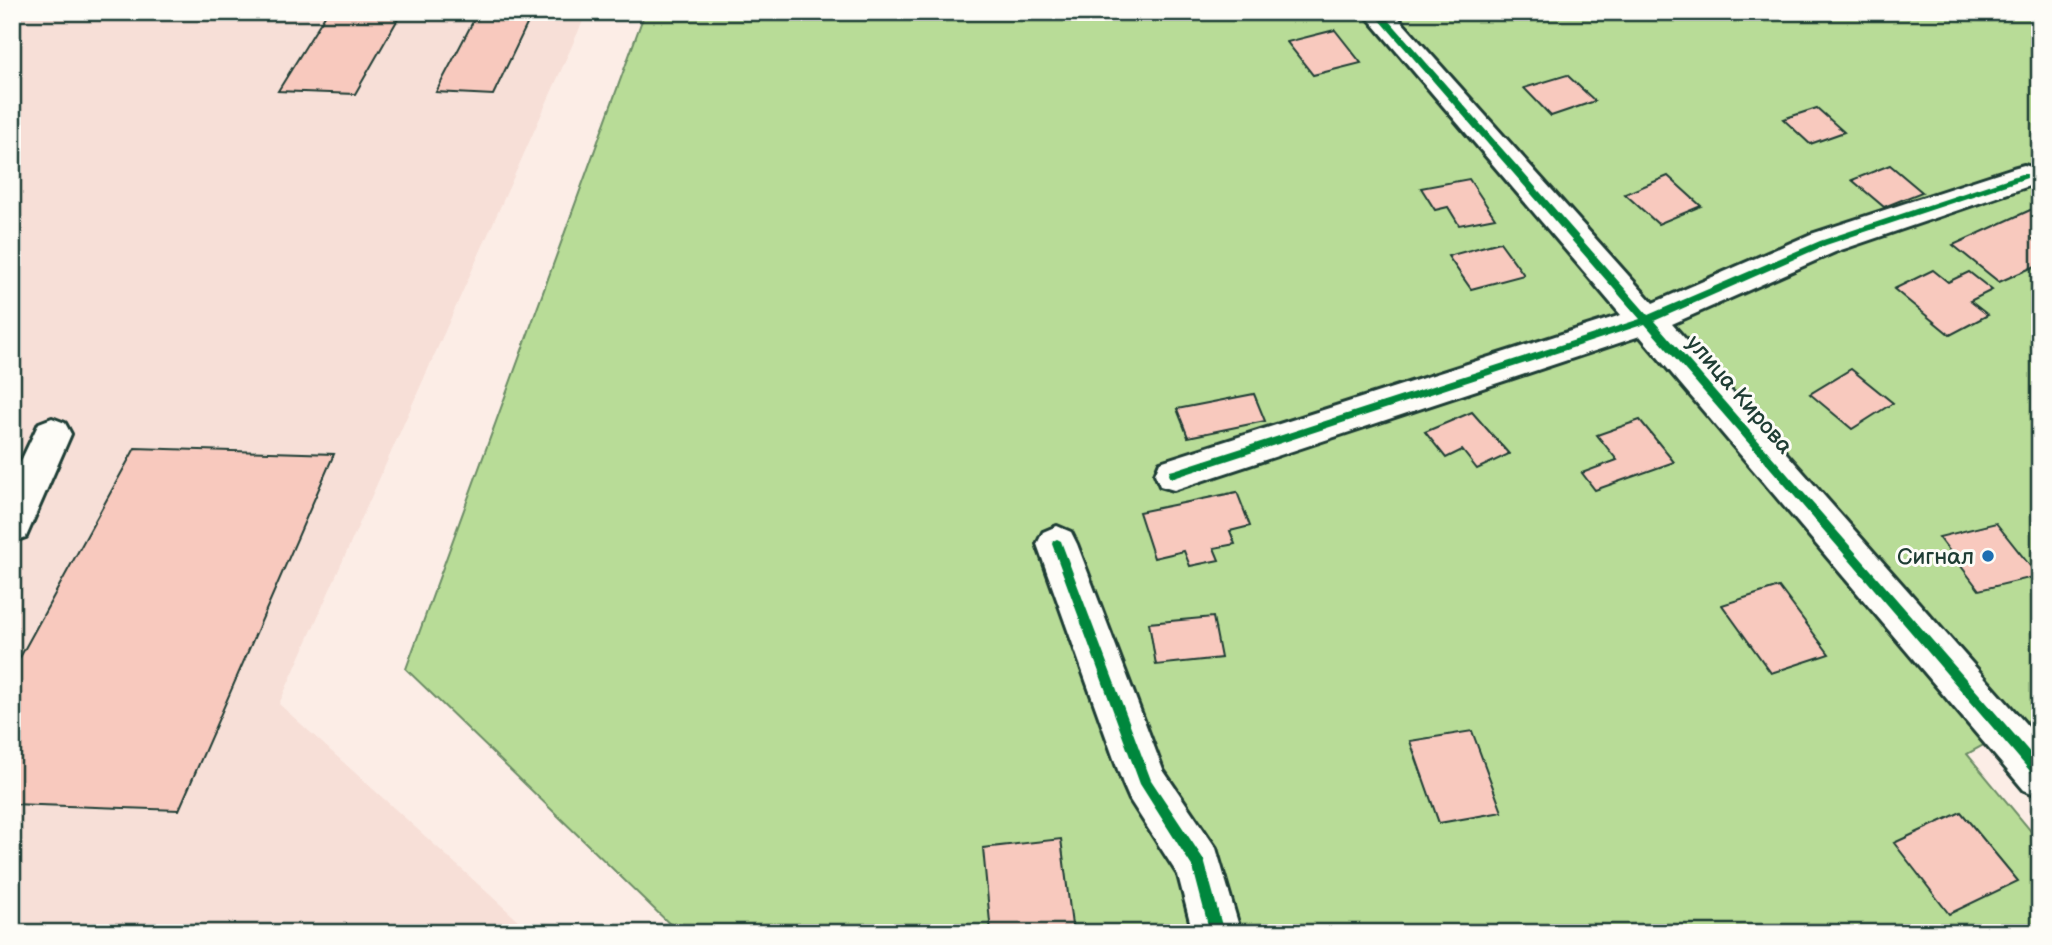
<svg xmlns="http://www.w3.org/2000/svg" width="2052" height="945" font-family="'Balsamiq Sans',sans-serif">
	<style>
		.built { fill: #f7dfd7 }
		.green { fill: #b8dc97; stroke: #6c8c66; stroke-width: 2 }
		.building { fill: #f8c9be; stroke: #1f3d34; stroke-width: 2 }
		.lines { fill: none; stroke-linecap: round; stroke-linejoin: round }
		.minor-casing { stroke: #1f3d34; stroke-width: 6 }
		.minor { fill: #fdfcf7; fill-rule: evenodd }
		.cycleway-casing { stroke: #fdfcf7; stroke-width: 5 }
		.cycleway { fill: #00873e; fill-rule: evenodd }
		.poi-dot { fill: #1f6fb2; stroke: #fdfcf7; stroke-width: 2.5 }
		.labels { text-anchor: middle; stroke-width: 6; stroke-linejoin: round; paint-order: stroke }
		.street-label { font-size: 23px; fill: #1f3d34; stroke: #fdfcf7 }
		.poi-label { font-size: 23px; fill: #1f3d34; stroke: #fdfcf7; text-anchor: end }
	</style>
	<rect width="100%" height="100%" fill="#fcede6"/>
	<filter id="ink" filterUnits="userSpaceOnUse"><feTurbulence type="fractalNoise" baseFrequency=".0143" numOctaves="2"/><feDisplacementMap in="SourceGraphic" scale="14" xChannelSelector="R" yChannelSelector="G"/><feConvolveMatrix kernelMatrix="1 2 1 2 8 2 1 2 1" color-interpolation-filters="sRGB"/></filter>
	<g filter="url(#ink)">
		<path class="built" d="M 12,12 L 587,12 L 279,704 L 532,933 L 12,933 Z"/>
		<path class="green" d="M 645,12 L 2040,12 L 2040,714 L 1967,754 L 2040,842 L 2040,933 L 679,933 L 406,669 Z"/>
		<path class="building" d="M 327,12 L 402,12 L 355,94 L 278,91 Z
			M 478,12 L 533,12 L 493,95 L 436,92 Z
			M 1335,30 L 1361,63 L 1313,75 L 1287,42 Z
			M 1567,75 L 1595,101 L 1551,116 L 1524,88 Z
			M 1817,108 L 1844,132 L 1810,144 L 1783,119 Z
			M 1890,165 L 1922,192 L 1884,207 L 1852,180 Z
			M 1668,176 L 1701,206 L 1658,224 L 1625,194 Z
			M 1469,179 L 1495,218 L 1459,225 L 1448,207 L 1435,210 L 1421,188 Z
			M 2037,207 L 2040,209 L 2040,236 L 2033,239 L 2040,244 L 2040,264 L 1999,282 L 1953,245 Z
			M 1500,242 L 1524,275 L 1471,289 L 1448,256 Z
			M 1933,270 L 1948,282 L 1969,272 L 1992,290 L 1970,301 L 1988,315 L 1950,335 L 1894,289 Z
			M 1851,369 L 1893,403 L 1852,429 L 1810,394 Z
			M 1254,394 L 1265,421 L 1188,437 L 1177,409 Z
			M 1472,412 L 1509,454 L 1477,469 L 1462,450 L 1446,458 L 1425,432 Z
			M 1640,420 L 1674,462 L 1595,490 L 1582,473 L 1617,460 L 1597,435 Z
			M 135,448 L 334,454 L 179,810 L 12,804 L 12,672 Z
			M 1237,492 L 1250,526 L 1230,531 L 1235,544 L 1214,548 L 1219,560 L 1190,566 L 1184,551 L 1154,558 L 1139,512 Z
			M 1996,523 L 2038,576 L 1979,590 L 1939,537 Z
			M 1779,587 L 1829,654 L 1771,673 L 1722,605 Z
			M 1213,617 L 1221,658 L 1156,665 L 1149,623 Z
			M 1472,731 L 1502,812 L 1439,823 L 1410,741 Z
			M 1961,812 L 2018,881 L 1949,914 L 1894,843 Z
			M 1061,839 L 1073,933 L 991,933 L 983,848 Z"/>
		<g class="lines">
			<g class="minor-casing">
				<path id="minor" d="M 1363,12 L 1393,12 L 1653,303 L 1811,234 L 2013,168 L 2024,165 L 2035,168 L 2040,175 L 2035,184 L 1835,252 L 1672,324 L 2040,740 L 2040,796 L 2024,790 L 1640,336 L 1174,490 L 1160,486 L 1155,474 L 1160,462 L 1621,315 Z
					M 52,418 L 65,423 L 71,434 L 26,537 L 12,542 L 12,480 L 39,423 Z
					M 1057,526 L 1071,532 L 1077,544 L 1163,770 L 1216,848 L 1241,933 L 1193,933 L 1178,875 L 1130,800 L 1123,784 L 1037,544 L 1043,532 Z"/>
			</g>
			<use href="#minor" class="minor"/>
			<g class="cycleway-casing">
				<path id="cycleway" d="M 1373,12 L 1382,12 L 1648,315 L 1820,241 L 2021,174 L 2027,174 L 2027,178 L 1826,245 L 1654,321 L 2040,764 L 2040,780 L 2036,778 L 1784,484 L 1645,324 L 1174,478 L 1170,477 L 1169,474 L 1170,471 L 1174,470 L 1640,319 Z
					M 1057,539 L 1061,541 L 1062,544 L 1151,780 L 1204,860 L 1224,933 L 1210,933 L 1193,868 L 1140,784 L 1052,544 L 1053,541 Z"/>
			</g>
			<use href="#cycleway" class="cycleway"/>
		</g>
	</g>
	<circle class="poi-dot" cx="1988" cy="556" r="7"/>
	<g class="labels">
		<g class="street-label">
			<text transform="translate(1740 394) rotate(49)" y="8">улица Кирова</text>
		</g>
		<g class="poi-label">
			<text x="1974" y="564">Сигнал</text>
		</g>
	</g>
	<rect width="2052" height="945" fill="none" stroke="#fdfcf7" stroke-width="42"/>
	<rect x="21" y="21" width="2010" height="903" fill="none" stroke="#1f3d34" stroke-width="2.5" filter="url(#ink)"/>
</svg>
